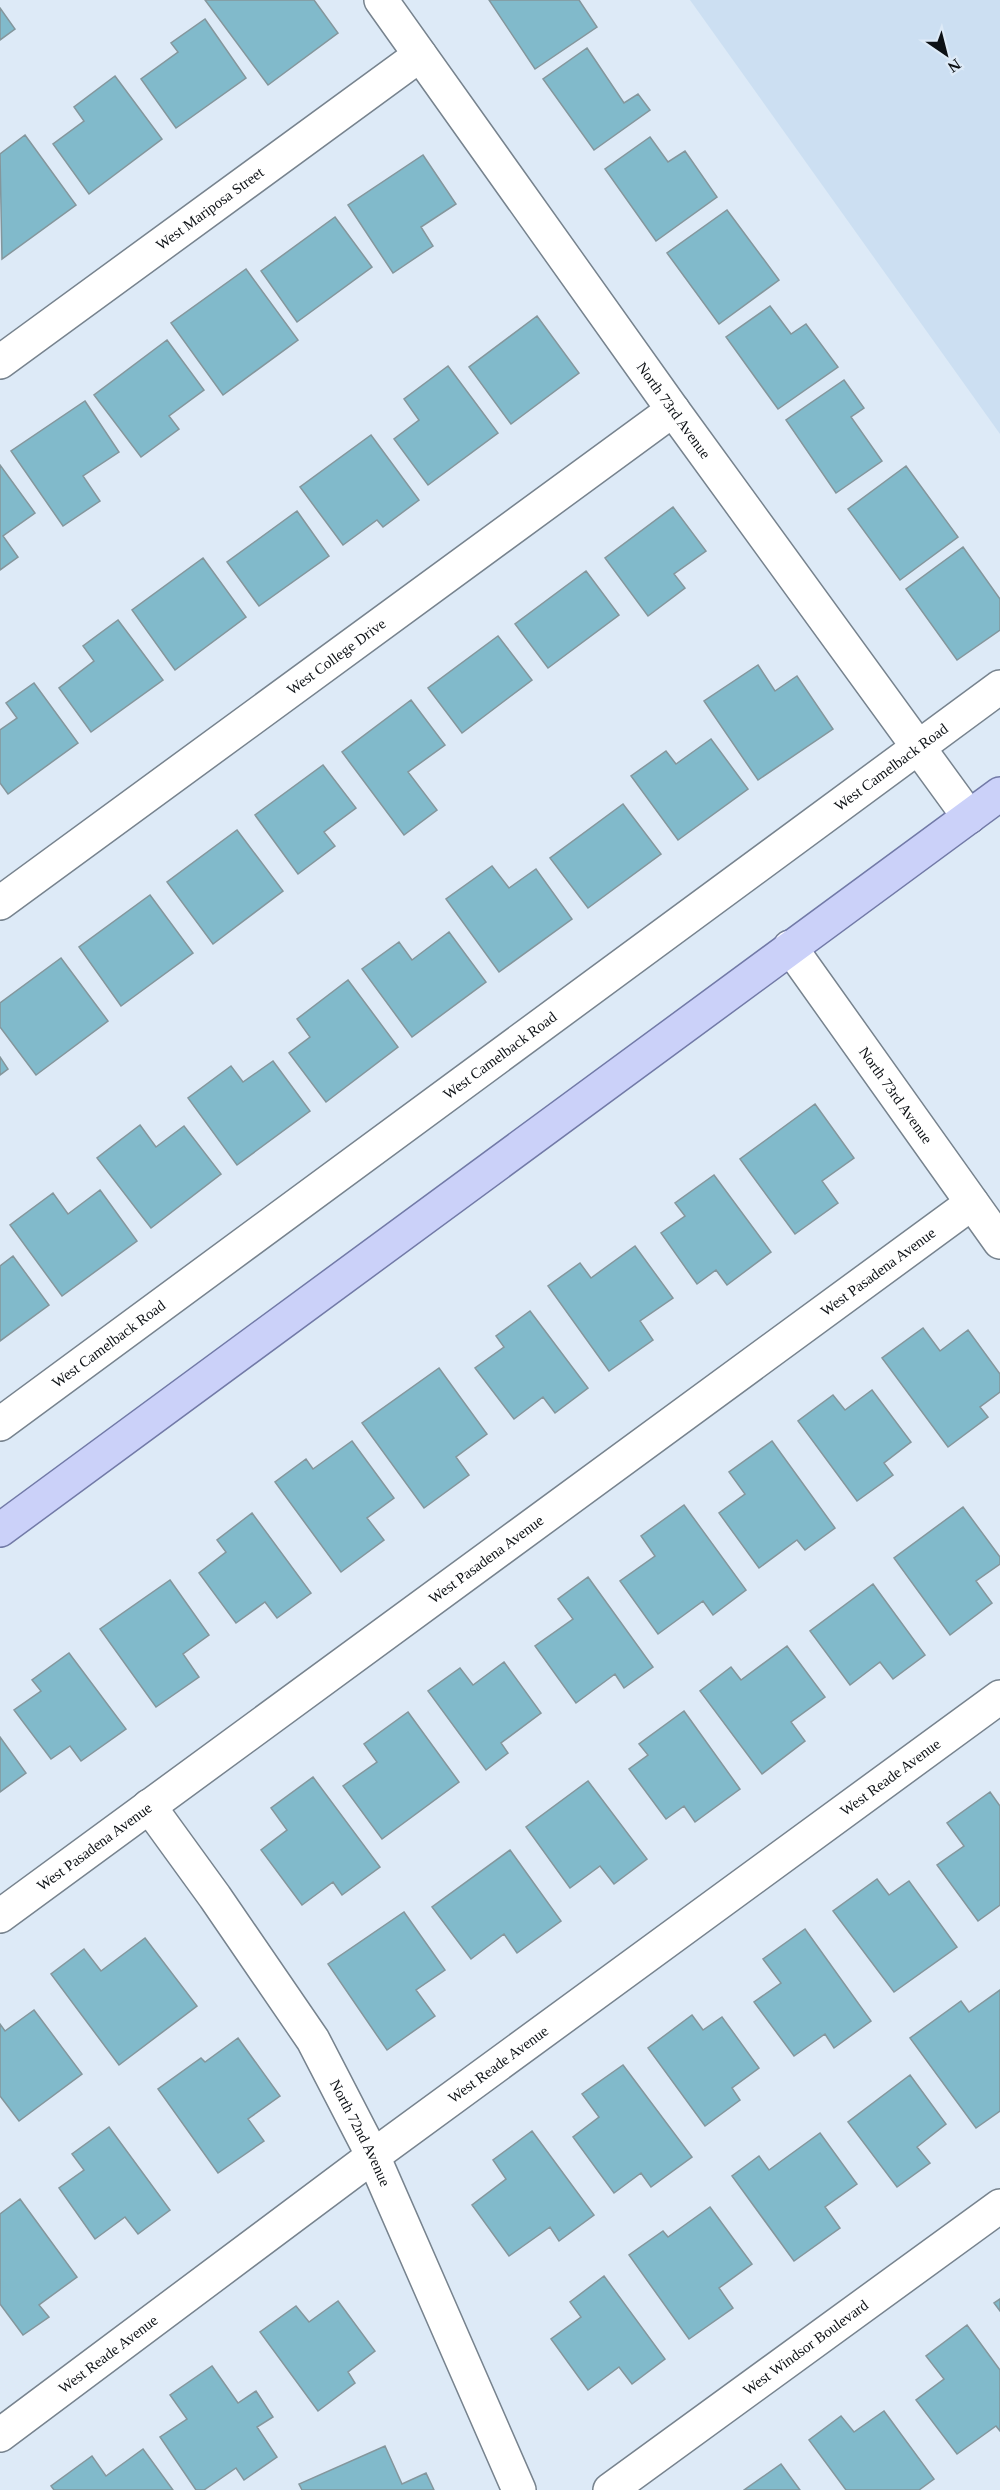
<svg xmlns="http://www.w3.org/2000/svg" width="1000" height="2490" font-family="'Times New Roman',serif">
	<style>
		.built { fill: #ccdff2 }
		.building { fill: #81bacb; stroke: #84969c; stroke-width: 1.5 }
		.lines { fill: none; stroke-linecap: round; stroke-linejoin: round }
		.minor-casing { stroke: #77838e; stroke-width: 36 }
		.primary-casing { stroke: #727aa7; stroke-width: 36 }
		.minor { stroke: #fff; stroke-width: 33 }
		.primary { stroke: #cbd1f9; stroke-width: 33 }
		.labels { text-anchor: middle; stroke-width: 6; stroke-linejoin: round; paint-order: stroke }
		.street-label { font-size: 15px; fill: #0d1115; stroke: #ddeaf7 }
	</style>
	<rect width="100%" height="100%" fill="#ddeaf7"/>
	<path class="built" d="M 690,0 L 1000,0 L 1000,434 Z"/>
	<path class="building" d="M 205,0 L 314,0 L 338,33 L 268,85 Z
		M 489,0 L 579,0 L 597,27 L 535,69 Z
		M 0,8 L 15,29 L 0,40 Z
		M 205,19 L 246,78 L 176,128 L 141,79 L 178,52 L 171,43 Z
		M 587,48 L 624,103 L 638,94 L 650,110 L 594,150 L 543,79 Z
		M 115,76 L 162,139 L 89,194 L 53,144 L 84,121 L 74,107 Z
		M 25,135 L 76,205 L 2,259 L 0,154 Z
		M 650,137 L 668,162 L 685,151 L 717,197 L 656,241 L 605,169 Z
		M 423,155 L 456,204 L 421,227 L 433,246 L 393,273 L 348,205 Z
		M 727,210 L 779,280 L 719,324 L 667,253 Z
		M 335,217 L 372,267 L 297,322 L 261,271 Z
		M 246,269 L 298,340 L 223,395 L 171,323 Z
		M 770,306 L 791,334 L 806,324 L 838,367 L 778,409 L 726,337 Z
		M 537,316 L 579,373 L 511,424 L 469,367 Z
		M 167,340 L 204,390 L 169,416 L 179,429 L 141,457 L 94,395 Z
		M 448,366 L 498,433 L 428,485 L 394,439 L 419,420 L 404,399 Z
		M 844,380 L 864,408 L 851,417 L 882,461 L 836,493 L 786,420 Z
		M 85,401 L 119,452 L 83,476 L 100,501 L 63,526 L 11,451 Z
		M 371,435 L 419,500 L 383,527 L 377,520 L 343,545 L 300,487 Z
		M 0,465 L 35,513 L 3,536 L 18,557 L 0,570 Z
		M 906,466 L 958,537 L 900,580 L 848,509 Z
		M 673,507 L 706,551 L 674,574 L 685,588 L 648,616 L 605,558 Z
		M 297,511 L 329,556 L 259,606 L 227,562 Z
		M 963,547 L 1000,599 L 1000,630 L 957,660 L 906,589 Z
		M 203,558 L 246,617 L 175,670 L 132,610 Z
		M 586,571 L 619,615 L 548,668 L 515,624 Z
		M 118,620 L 163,680 L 91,732 L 59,688 L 94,661 L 83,646 Z
		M 498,636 L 532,680 L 462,733 L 428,688 Z
		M 758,665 L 775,691 L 797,676 L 833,729 L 758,780 L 704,701 Z
		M 34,683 L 78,743 L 8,794 L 0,783 L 0,730 L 17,718 L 6,703 Z
		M 411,700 L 445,745 L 408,772 L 437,810 L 404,835 L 342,752 Z
		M 711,739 L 748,789 L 678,840 L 631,776 L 666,751 L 676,764 Z
		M 323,765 L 356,808 L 324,832 L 335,846 L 298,874 L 255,815 Z
		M 623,804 L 661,854 L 588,908 L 550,858 Z
		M 237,830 L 283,891 L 213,944 L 167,882 Z
		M 492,866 L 509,888 L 536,869 L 572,919 L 499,972 L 446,899 Z
		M 150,895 L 193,953 L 121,1006 L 79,947 Z
		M 449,932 L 486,982 L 412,1037 L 362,969 L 399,942 L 412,960 Z
		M 61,958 L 108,1021 L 36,1075 L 0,1027 L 0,1003 Z
		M 348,980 L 398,1047 L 326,1102 L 289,1053 L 310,1037 L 297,1019 Z
		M 0,1057 L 8,1069 L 0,1075 Z
		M 273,1061 L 310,1111 L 237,1165 L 188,1098 L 231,1066 L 243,1082 Z
		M 815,1104 L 854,1158 L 822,1181 L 838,1203 L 795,1234 L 740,1159 Z
		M 140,1125 L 156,1147 L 184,1126 L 221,1174 L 151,1228 L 97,1158 Z
		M 714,1175 L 771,1252 L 727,1285 L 716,1270 L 697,1284 L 661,1233 L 685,1216 L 675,1203 Z
		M 100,1190 L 137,1241 L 62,1296 L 10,1225 L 53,1193 L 68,1214 Z
		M 635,1246 L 673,1298 L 640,1321 L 653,1340 L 609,1371 L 548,1286 L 580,1263 L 591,1278 Z
		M 13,1256 L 49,1305 L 0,1341 L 0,1266 Z
		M 530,1311 L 588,1388 L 555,1413 L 543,1397 L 514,1419 L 475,1368 L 504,1347 L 496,1336 Z
		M 923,1328 L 940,1351 L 968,1330 L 1000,1374 L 1000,1392 L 980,1407 L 988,1417 L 948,1447 L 882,1358 Z
		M 439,1368 L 487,1434 L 456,1457 L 469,1475 L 424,1508 L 362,1423 Z
		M 872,1390 L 911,1442 L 884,1463 L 893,1475 L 857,1501 L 798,1421 L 833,1395 L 845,1410 Z
		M 352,1441 L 394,1498 L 367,1518 L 384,1540 L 341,1572 L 275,1482 L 306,1459 L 313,1469 Z
		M 772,1441 L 835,1528 L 805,1550 L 797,1540 L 759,1568 L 719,1513 L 745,1494 L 729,1472 Z
		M 684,1505 L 746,1590 L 713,1615 L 703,1601 L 658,1634 L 620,1581 L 655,1556 L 641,1536 Z
		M 963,1507 L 1000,1557 L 1000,1564 L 976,1581 L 992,1603 L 950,1635 L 894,1558 Z
		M 252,1513 L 311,1593 L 277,1618 L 265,1602 L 236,1623 L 199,1573 L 226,1552 L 217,1540 Z
		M 588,1577 L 653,1667 L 624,1688 L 615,1674 L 576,1703 L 535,1646 L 573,1619 L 558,1599 Z
		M 170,1580 L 209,1635 L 183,1654 L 199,1677 L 156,1707 L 100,1629 Z
		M 873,1584 L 925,1655 L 893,1679 L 880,1662 L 850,1685 L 810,1631 Z
		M 787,1646 L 825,1697 L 791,1722 L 805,1741 L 762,1774 L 700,1691 L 731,1667 L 741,1680 Z
		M 69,1653 L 126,1729 L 81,1761 L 70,1746 L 51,1759 L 14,1710 L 41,1691 L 32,1680 Z
		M 504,1662 L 541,1713 L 501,1743 L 508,1753 L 486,1770 L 428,1691 L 460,1668 L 473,1685 Z
		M 684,1711 L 740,1789 L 695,1822 L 684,1806 L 666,1819 L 629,1769 L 648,1755 L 639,1744 Z
		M 408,1712 L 459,1782 L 382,1839 L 343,1786 L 377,1762 L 364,1744 Z
		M 0,1737 L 26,1773 L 0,1792 Z
		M 313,1777 L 380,1867 L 342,1895 L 333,1882 L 302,1905 L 261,1850 L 287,1830 L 271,1808 Z
		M 588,1781 L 647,1859 L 614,1884 L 600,1866 L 570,1888 L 526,1827 Z
		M 990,1792 L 1000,1806 L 1000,1905 L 978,1921 L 937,1865 L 964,1846 L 947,1823 Z
		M 510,1850 L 561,1921 L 517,1953 L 504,1934 L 471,1959 L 432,1907 Z
		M 877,1879 L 889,1895 L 909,1881 L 957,1947 L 894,1992 L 833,1911 Z
		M 404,1912 L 445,1970 L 416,1990 L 435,2016 L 387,2050 L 328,1964 Z
		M 805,1929 L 871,2021 L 834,2048 L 825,2034 L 794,2056 L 754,2002 L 781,1983 L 763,1959 Z
		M 145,1938 L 197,2006 L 119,2065 L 51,1974 L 84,1949 L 101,1971 Z
		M 1000,1990 L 1000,2111 L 976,2128 L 910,2038 L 961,2001 L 969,2012 Z
		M 34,2010 L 82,2074 L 19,2121 L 0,2096 L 0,2024 L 5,2031 Z
		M 692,2015 L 703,2030 L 722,2017 L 759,2068 L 732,2088 L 740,2100 L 705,2126 L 648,2048 Z
		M 238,2038 L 280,2096 L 248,2119 L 264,2141 L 218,2173 L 158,2089 L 201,2058 L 205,2062 Z
		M 623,2065 L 692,2157 L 651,2187 L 641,2173 L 614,2193 L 573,2137 L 599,2117 L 582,2094 Z
		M 910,2075 L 946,2124 L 917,2147 L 930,2163 L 897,2187 L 848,2122 Z
		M 109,2127 L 170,2210 L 138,2234 L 125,2217 L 95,2239 L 59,2188 L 84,2170 L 72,2154 Z
		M 532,2131 L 594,2215 L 559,2241 L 550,2227 L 509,2256 L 472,2205 L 506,2179 L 493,2160 Z
		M 820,2133 L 857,2184 L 825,2207 L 840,2228 L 794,2261 L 732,2176 L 759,2156 L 769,2170 Z
		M 20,2199 L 77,2277 L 39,2305 L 49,2317 L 23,2335 L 0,2304 L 0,2214 Z
		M 710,2207 L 752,2264 L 719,2288 L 733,2308 L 689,2339 L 629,2255 L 663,2231 L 668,2237 Z
		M 604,2276 L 665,2359 L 632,2384 L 619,2367 L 588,2390 L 551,2339 L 581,2317 L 570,2302 Z
		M 1000,2299 L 1000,2311 L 994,2303 Z
		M 338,2301 L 375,2351 L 348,2372 L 355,2383 L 318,2411 L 260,2332 L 296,2306 L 309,2322 Z
		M 967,2325 L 1000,2370 L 1000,2431 L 996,2426 L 957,2454 L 916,2400 L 944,2379 L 926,2356 Z
		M 212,2366 L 238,2403 L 256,2391 L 273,2417 L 257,2427 L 277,2457 L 244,2480 L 236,2468 L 204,2490 L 196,2490 L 160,2437 L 187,2419 L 170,2395 Z
		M 884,2411 L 934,2479 L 919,2490 L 846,2490 L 809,2440 L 841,2416 L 854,2432 Z
		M 385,2446 L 402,2484 L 426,2473 L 434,2490 L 302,2490 L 299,2484 Z
		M 143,2449 L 173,2490 L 54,2490 L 51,2486 L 92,2456 L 106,2476 Z
		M 781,2464 L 800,2490 L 744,2490 Z"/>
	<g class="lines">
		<g class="minor-casing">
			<g id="minor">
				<path id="s1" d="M 381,0 L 673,410 L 969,817"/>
				<path id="s2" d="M 0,362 L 420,55"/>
				<path id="s3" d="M 0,903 L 673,410"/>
				<path id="s4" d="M 790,947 L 1000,1242"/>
				<path id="s5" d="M 0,1424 L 1000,687"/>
				<path id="s6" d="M 149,1806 L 215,1897 L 313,2040 L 373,2156 L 519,2490"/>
				<path id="s7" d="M 0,1916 L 972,1203"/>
				<path id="s8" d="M 0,2435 L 373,2156 L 1000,1697"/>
				<path id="s9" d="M 610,2490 L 1000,2206"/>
			</g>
		</g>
		<g class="primary-casing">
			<path id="primary" d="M 0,1530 L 1000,794"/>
		</g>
		<use href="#minor" class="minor"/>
		<use href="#primary" class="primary"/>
	</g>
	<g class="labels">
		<g class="street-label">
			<text dy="5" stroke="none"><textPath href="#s2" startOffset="260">West Mariposa Street</textPath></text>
			<text dy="5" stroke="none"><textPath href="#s1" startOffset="504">North 73rd Avenue</textPath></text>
			<text dy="5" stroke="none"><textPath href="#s3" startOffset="417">West College Drive</textPath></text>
			<text dy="5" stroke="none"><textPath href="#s5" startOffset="1107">West Camelback Road</textPath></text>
			<text dy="5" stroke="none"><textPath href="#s5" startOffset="621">West Camelback Road</textPath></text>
			<text dy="5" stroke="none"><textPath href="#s4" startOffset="182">North 73rd Avenue</textPath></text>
			<text dy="5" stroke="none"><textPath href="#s7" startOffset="1089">West Pasadena Avenue</textPath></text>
			<text dy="5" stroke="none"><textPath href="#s5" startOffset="135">West Camelback Road</textPath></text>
			<text dy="5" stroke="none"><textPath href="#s7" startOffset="603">West Pasadena Avenue</textPath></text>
			<text dy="5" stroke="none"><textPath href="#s8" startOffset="1107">West Reade Avenue</textPath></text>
			<text dy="5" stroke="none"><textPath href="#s7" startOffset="117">West Pasadena Avenue</textPath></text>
			<text dy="5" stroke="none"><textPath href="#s8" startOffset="621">West Reade Avenue</textPath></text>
			<text dy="5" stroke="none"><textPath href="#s6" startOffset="390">North 72nd Avenue</textPath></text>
			<text dy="5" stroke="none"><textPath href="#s9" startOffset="242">West Windsor Boulevard</textPath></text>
			<text dy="5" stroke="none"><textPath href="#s8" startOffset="135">West Reade Avenue</textPath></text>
		</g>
	</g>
	<g transform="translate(946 54) rotate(145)" stroke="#ddeaf7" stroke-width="4.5" paint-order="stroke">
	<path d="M0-4.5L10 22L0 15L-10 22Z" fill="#0d1115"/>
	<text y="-9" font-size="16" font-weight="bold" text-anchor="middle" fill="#0d1115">N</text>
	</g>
</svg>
